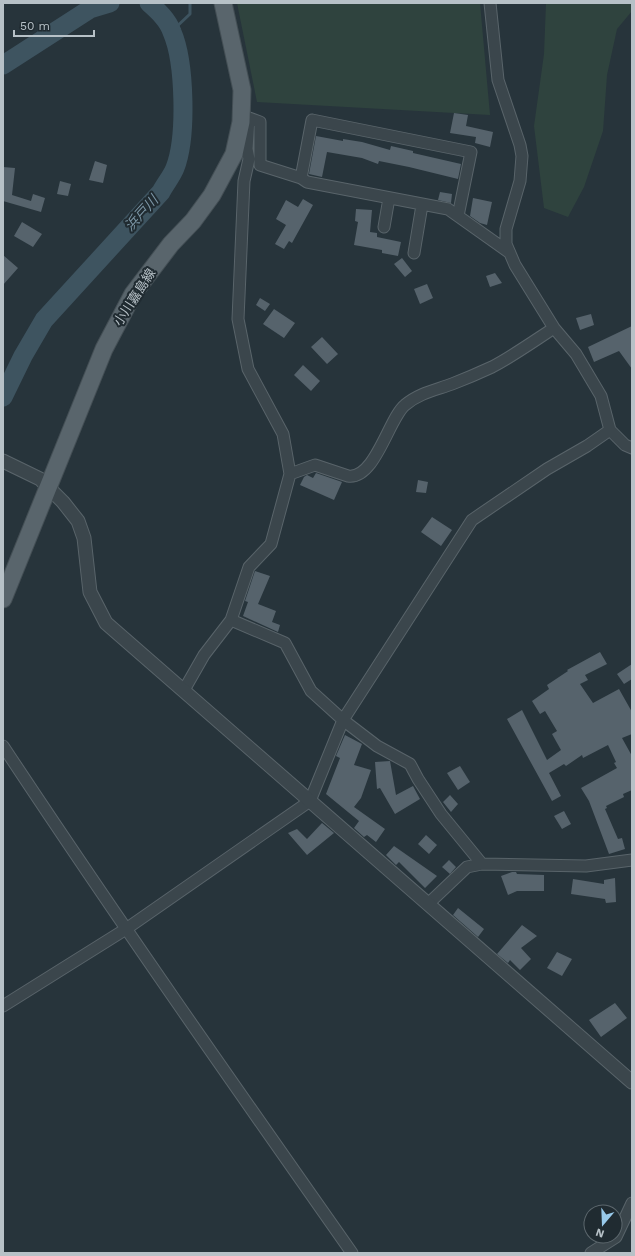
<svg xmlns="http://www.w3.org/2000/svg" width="635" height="1256" font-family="'Work Sans','Noto Sans JP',sans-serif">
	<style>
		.green { fill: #2f433e }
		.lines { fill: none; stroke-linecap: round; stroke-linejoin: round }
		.stream { stroke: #3e5460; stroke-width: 3 }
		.river { stroke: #3e5460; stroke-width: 19 }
		.building { fill: #56636c }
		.minor-casing { stroke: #59646a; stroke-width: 13 }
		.tertiary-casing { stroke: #59646a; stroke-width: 15 }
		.primary-casing { stroke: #444f55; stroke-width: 19 }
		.minor { stroke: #3b464c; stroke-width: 11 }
		.tertiary { stroke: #3b464c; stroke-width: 13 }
		.primary { stroke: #59656c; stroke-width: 17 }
		.labels { text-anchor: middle; stroke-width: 4; stroke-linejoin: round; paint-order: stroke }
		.street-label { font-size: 13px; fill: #b7c1c7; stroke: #202b31 }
		.water-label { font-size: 14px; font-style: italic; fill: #7c96a6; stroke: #202b31 }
	</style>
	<rect width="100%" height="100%" fill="#27343b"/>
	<path class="green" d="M 237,3 L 480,3 L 490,115 L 257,102 Z
		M 546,3 L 632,3 L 632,11 L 617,29 L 607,75 L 603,131 L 584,187 L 568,217 L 544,208 L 534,126 L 544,54 Z"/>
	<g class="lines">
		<path class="stream" d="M 172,31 L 190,14 L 190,3"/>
		<path class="river" d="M 3,65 L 90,9 L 110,3
			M 3,397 L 23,356 L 44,320 L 161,192 C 165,184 172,176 175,168 C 187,137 185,62 172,32 C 168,20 158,11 149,3"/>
	</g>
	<path class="building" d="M 454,113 L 468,115 L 466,126 L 493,132 L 490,147 L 475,143 L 476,137 L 450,133 Z
		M 316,136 L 343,141 L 343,139 L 362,142 L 390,150 L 391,146 L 413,151 L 413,153 L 461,164 L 458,179 L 409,167 L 379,161 L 378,164 L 362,158 L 327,152 L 322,177 L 309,174 Z
		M 95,161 L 107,165 L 103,183 L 89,180 Z
		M 3,167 L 15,168 L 12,195 L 31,201 L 33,194 L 45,198 L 41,212 L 3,201 Z
		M 60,181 L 71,184 L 68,196 L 57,194 Z
		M 440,192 L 452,194 L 451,203 L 438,200 Z
		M 473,198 L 492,202 L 487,225 L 480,223 L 470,216 Z
		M 303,199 L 313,205 L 292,243 L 289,241 L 284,249 L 275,244 L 286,225 L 276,219 L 286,200 L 298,207 Z
		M 356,209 L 372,210 L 370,232 L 377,233 L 377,237 L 401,242 L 398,256 L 382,253 L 382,250 L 354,245 L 358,222 L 355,221 Z
		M 22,222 L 42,234 L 33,247 L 14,236 Z
		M 3,255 L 18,268 L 3,285 Z
		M 402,258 L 412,271 L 405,277 L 394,264 Z
		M 495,273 L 502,283 L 490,287 L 486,276 Z
		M 427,284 L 433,298 L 420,304 L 414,289 Z
		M 260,298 L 270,304 L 265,311 L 256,305 Z
		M 274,309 L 295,323 L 284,338 L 263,324 Z
		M 591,314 L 594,325 L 580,330 L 576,318 Z
		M 632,326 L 632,369 L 619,351 L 594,362 L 588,347 Z
		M 322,337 L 338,354 L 327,364 L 311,347 Z
		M 303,365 L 320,381 L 311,391 L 294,375 Z
		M 316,473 L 342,482 L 334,500 L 300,485 L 304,477 L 307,475 L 313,478 Z
		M 418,480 L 428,482 L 426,493 L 416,492 Z
		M 432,517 L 452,530 L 441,546 L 421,532 Z
		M 255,571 L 270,576 L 258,604 L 276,611 L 272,622 L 280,625 L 278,632 L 243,616 L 248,602 L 245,601 Z
		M 600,652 L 607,664 L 585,675 L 588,680 L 580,684 L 593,703 L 619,689 L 632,712 L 632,734 L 622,738 L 632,756 L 632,790 L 623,794 L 624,797 L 606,806 L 607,808 L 605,809 L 618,839 L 622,838 L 625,849 L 609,854 L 589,801 L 581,788 L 617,768 L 614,763 L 616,762 L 608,745 L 583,758 L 582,755 L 566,766 L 564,764 L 549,773 L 561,796 L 552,801 L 507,719 L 522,710 L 547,760 L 561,750 L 552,734 L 557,731 L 545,711 L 540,714 L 532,701 L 549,689 L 547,685 L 568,671 L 567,670 Z
		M 632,664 L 632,679 L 624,684 L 617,674 Z
		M 345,735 L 362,744 L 354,765 L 371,770 L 361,798 L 354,807 L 385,829 L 376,842 L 367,835 L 364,837 L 354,828 L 359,821 L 326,794 L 340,758 L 336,756 Z
		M 390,761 L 396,795 L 413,786 L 420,799 L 395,814 L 380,788 L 377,789 L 375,762 Z
		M 460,766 L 470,782 L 458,790 L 447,773 Z
		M 450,795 L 458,804 L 451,812 L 443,802 Z
		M 564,811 L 571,824 L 562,829 L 554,816 Z
		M 322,823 L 334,833 L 307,855 L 288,833 L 297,829 L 307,839 Z
		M 426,835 L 437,845 L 429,854 L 418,844 Z
		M 394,846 L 437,876 L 425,888 L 399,862 L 396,865 L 386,855 Z
		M 449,860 L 456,867 L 450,874 L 442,867 Z
		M 512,872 L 516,872 L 517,874 L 544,875 L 544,891 L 517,891 L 508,895 L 501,876 Z
		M 615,878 L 616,902 L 606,903 L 605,899 L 571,894 L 573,879 L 604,884 L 604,880 Z
		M 458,908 L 484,929 L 478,937 L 453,915 Z
		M 522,925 L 537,936 L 521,948 L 531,959 L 520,970 L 510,960 L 508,963 L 497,954 Z
		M 557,952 L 572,959 L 562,976 L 547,968 Z
		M 615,1003 L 627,1018 L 601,1037 L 589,1020 Z"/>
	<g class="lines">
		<g class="minor-casing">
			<path id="minor" d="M 490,3 L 498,80 L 520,145 L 522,156 L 520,181 L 506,229 L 506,244 L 515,265 L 554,328 L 576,354 L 601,396 L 610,430 L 625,445 L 632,448
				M 241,115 L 260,122 L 260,165 L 301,178 L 307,182 L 448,209 L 510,253
				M 247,149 L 249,118
				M 301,178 L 312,120 L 471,152 L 458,216
				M 384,227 L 389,198
				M 414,253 L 422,205
				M 290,474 L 315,465 L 348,476 C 375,480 389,418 405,405 C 419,393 436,390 452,384 C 465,379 479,373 492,367 C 513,356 534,341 554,328
				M 231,620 L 285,643 L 311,691 L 343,720 L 377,746 L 410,764 L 418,779 L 441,814 L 482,864
				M 184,690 L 204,655 L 231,620 L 249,567 L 271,544 L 290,474 L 283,434 L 248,369 L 238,319 L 244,181 L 249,159 L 247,149 L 236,146
				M 3,746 C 116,917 234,1085 352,1253
				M 428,904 L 467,867 L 482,864 L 586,866 L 632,860
				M 3,1006 L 126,929 L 310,801 L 343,720 L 472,520 L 547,469 L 587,446 L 610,430
				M 591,1253 L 616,1237 L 632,1203"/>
		</g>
		<g class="tertiary-casing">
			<path id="tertiary" d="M 3,461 L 40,479 L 63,502 L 78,521 L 84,538 L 90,592 L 106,623 L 632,1082"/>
		</g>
		<g class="primary-casing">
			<path id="primary" d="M 3,599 L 104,349 L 133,294 L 171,244 L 193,221 L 212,195 L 234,154 L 241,122 L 242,90 L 223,3"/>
		</g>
		<use href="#minor" class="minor"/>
		<use href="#tertiary" class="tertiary"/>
		<use href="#primary" class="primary"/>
	</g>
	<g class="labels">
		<g class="street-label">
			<text transform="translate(134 297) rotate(-57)" y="5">小川嘉島線</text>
		</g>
		<g class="water-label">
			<text transform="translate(141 213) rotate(-48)" y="5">浜戸川</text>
		</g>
	</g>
	<rect width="635" height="1256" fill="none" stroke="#b7c1c7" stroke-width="8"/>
	<g transform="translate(603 1224) rotate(199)"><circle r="19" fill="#202b31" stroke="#5c676d"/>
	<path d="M0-3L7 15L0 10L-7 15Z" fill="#98caeb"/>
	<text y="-6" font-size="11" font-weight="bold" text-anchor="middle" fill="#b7c1c7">N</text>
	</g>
	<path d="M14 30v6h80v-6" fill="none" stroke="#b7c1c7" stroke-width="2"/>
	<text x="20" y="30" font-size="12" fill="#b7c1c7" stroke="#202b31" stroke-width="3" paint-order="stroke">50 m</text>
</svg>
